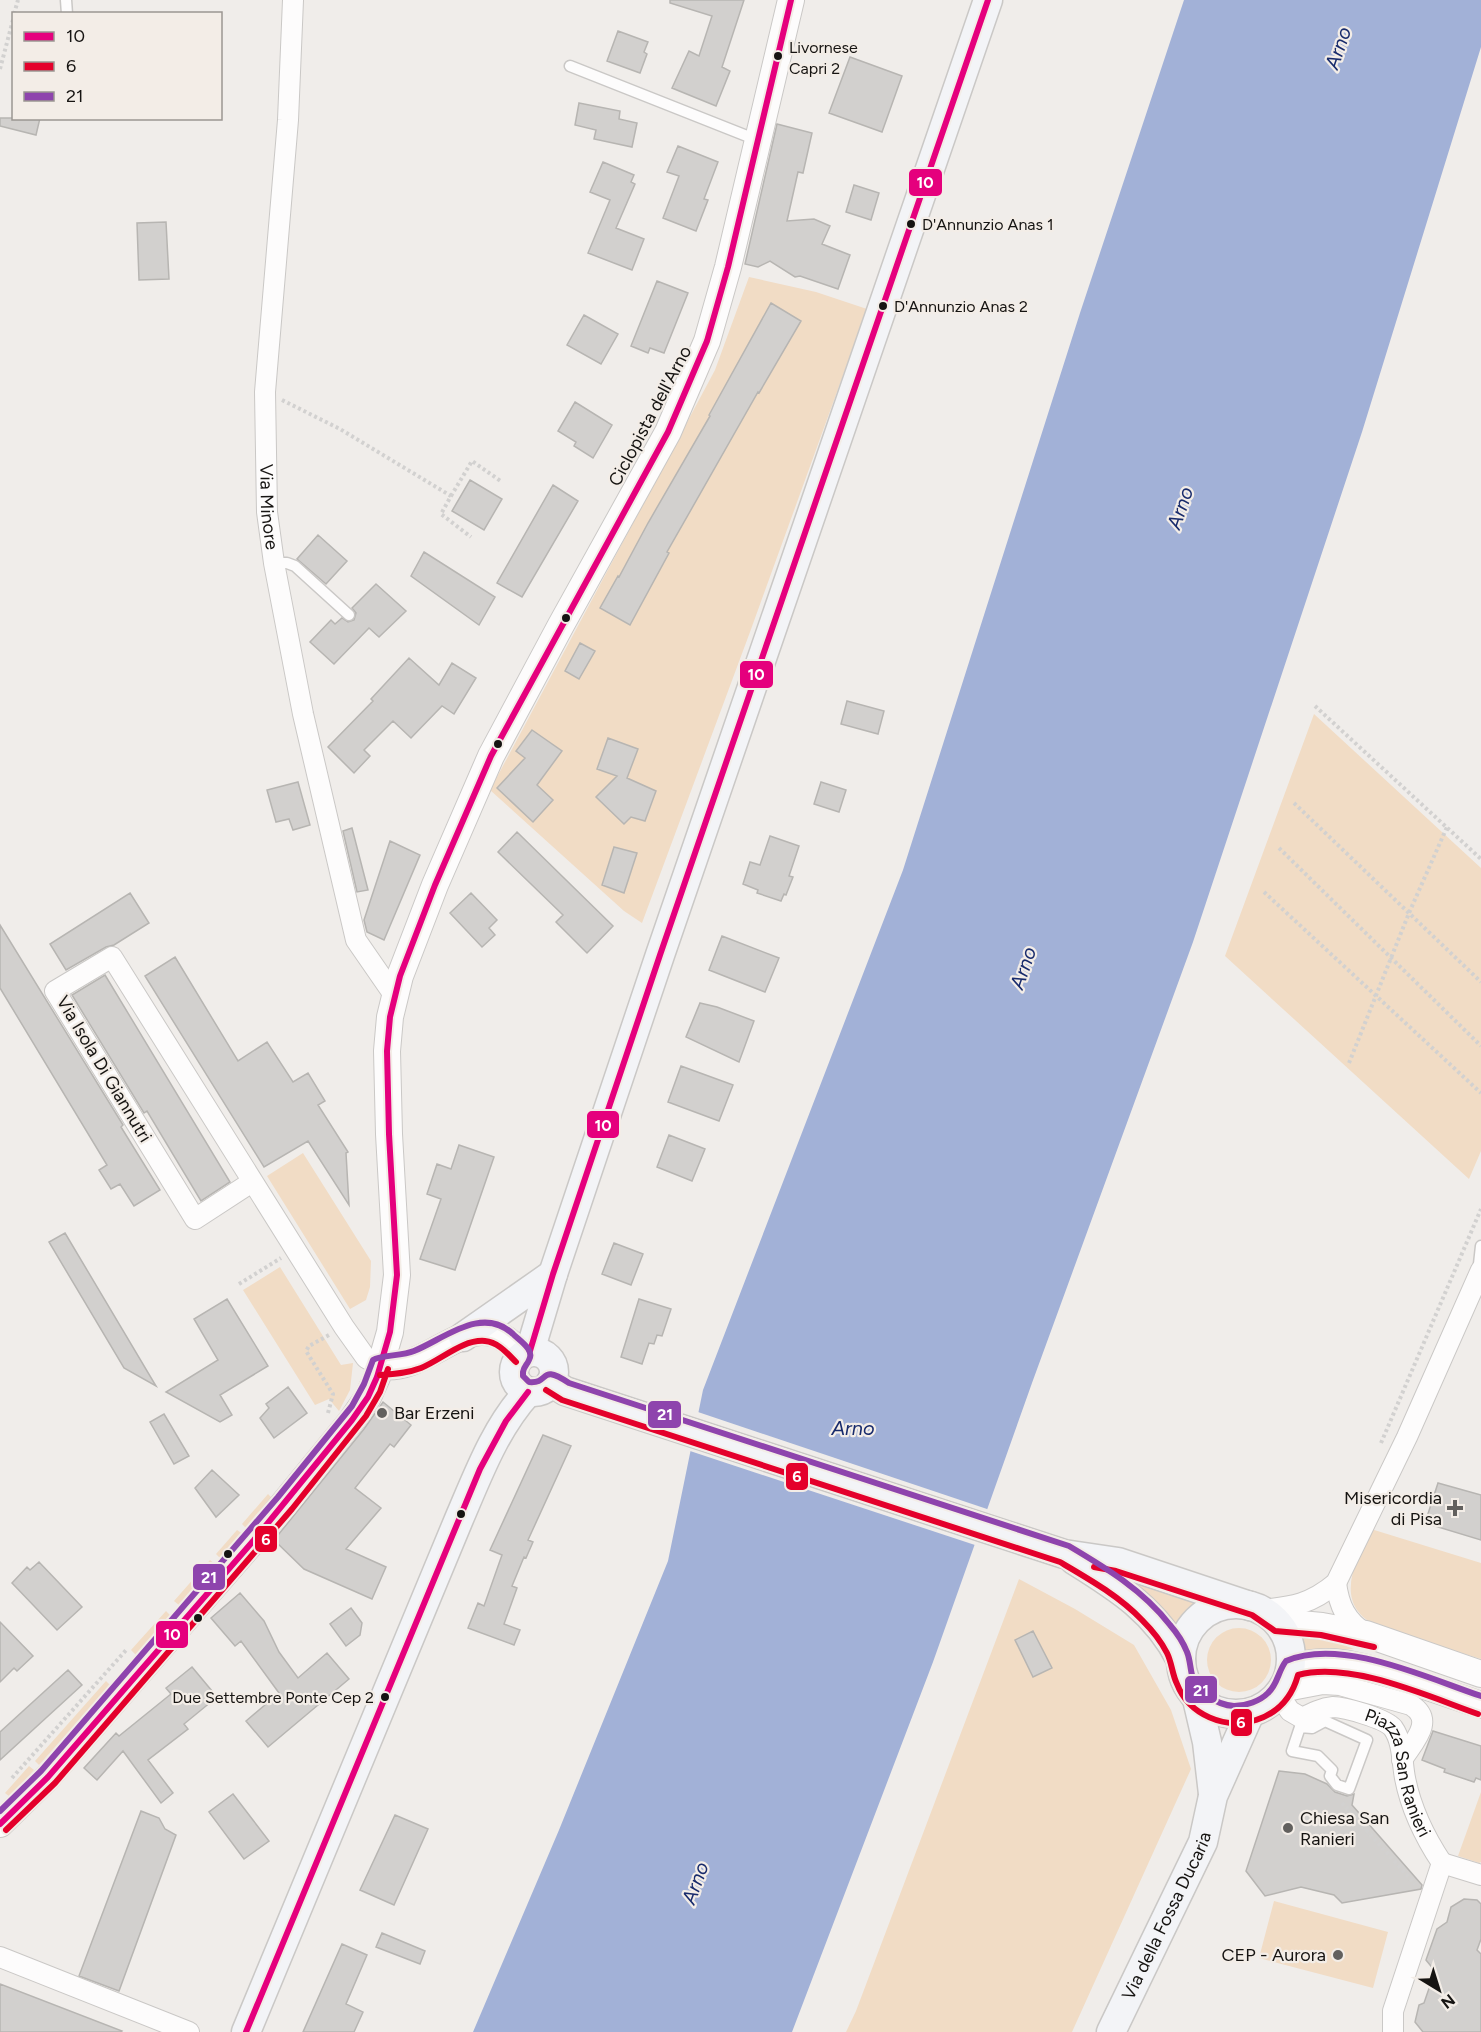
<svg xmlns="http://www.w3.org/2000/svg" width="1481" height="2032" font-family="Figtree,sans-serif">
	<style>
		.green { fill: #f1dcc5 }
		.water { fill: #a2b1d7 }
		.pier { fill: #f0edea }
		.building { fill: #d2d0ce; stroke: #b7b5b2; stroke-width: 1.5 }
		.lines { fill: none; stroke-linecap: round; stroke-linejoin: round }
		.service-casing { stroke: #cac8c6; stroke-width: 13 }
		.minor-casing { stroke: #cac8c6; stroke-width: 22 }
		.tertiary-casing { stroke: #cac8c6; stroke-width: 28 }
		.secondary-casing { stroke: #cac8c6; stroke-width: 31 }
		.path { stroke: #d2d1d0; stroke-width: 4; stroke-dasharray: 3 3; stroke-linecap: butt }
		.service { stroke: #fdfcfc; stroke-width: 10 }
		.minor { stroke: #fdfcfc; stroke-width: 20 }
		.tertiary { stroke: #fdfcfc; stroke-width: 26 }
		.secondary { stroke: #f3f4f7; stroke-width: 28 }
		.bus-1-casing { stroke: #f3ede7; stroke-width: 10 }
		.bus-2-casing { stroke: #f3ede7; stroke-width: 10 }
		.bus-3-casing { stroke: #f3ede7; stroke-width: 10 }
		.bus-1 { stroke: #e5007d; stroke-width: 6 }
		.bus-2 { stroke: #e4002b; stroke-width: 6 }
		.bus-3 { stroke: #8e44ad; stroke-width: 6 }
		.bus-dot { fill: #161412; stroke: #f3ede7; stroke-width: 2 }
		.poi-dot { fill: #62605e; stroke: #f3ede7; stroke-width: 2 }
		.labels { text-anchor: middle; stroke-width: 4.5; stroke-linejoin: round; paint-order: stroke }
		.bus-label { font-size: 16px; fill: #161412; stroke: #f3ede7; text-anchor: start }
		.street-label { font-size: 18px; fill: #161412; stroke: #f3ede7 }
		.poi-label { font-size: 18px; fill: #161412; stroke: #f3ede7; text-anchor: start }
		.water-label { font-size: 20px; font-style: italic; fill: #182b6c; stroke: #f3ede7 }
		.line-badge { stroke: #f3ede7; stroke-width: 2 }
		.badge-label { font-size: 16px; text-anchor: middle; font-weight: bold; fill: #fff }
	</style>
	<rect width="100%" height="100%" fill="#f0edea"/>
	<path class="green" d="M 749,277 L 816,292 L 867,309 L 750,632 L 642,923 L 624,911 L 490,790 L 715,370 Z
		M 1314,714 L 1481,868 L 1481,1151 L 1469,1179 L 1225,956 Z
		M 303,1153 L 371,1261 L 370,1287 L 366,1300 L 350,1309 L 267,1176 Z
		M 280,1267 L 341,1365 L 353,1363 L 350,1390 L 339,1411 L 329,1399 L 315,1405 L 243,1290 Z
		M 268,1494 L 273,1499 L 247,1529 L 242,1524 Z
		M 1371,1529 L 1481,1563 L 1481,1659 L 1379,1627 C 1332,1605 1354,1564 1371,1529 Z
		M 237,1530 L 243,1534 L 221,1559 L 216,1554 Z
		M 210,1560 L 216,1565 L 180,1606 L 174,1601 Z
		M 1142,1576 L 1212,1602 L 1193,1615 L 1181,1636 L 1135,1587 Z
		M 1019,1579 L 1075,1609 L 1134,1645 L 1171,1710 L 1191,1769 L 1072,2032 L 846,2032 L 856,2011 Z
		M 166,1611 L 171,1616 L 136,1655 L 131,1650 Z
		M1207 1660a32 32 0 1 1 64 0a32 32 0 1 1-64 0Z
		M 1296,1635 L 1326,1638 L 1354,1649 L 1301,1653 Z
		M 106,1681 L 110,1685 L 39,1765 L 35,1761 Z
		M 29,1766 L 34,1770 L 10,1797 L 5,1793 Z
		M 1481,1792 L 1481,1862 L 1479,1863 L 1458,1856 Z
		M 1274,1901 L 1388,1932 L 1373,1988 L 1259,1958 Z"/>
	<path class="water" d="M 1184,0 L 1481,0 L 1481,47 L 1362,432 L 1193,942 L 1032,1383 L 933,1662 L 792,2032 L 473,2032 L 559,1830 L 668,1561 L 703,1390 L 903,870 L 1080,313 Z"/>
	<path class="pier" d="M 695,1411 L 990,1510 L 978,1546 L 687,1450 Z"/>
	<path class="building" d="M 670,0 L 744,0 L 722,67 L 730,71 L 716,106 L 672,88 L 689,51 L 699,56 L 712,16 L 670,3 Z
		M 618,31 L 648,42 L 644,52 L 647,54 L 640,73 L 607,61 Z
		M 850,57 L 902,76 L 882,132 L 829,113 Z
		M 579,103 L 620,111 L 619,119 L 637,123 L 632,147 L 594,139 L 596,130 L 575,125 Z
		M 0,118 L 40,118 L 36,135 L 0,126 Z
		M 777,124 L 812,133 L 803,173 L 798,172 L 787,221 L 814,219 L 830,226 L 822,244 L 850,255 L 838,289 L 800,276 L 795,277 L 770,261 L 758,267 L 745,264 Z
		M 678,146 L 718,162 L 704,199 L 708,200 L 696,231 L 663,218 L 679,176 L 667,172 Z
		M 603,162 L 634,175 L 631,182 L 635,184 L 616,228 L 644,239 L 632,270 L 588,253 L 610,200 L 590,192 Z
		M 854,185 L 879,193 L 871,220 L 846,212 Z
		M 166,222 L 169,279 L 139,280 L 137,223 Z
		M 657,281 L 688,293 L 664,353 L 650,348 L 648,353 L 631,346 Z
		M 771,303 L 801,321 L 759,393 L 758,392 L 667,552 L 669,553 L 630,625 L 600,608 L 618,576 L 619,577 L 648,523 L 710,416 L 709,415 Z
		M 584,315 L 618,334 L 601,364 L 567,345 Z
		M 575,402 L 612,425 L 593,458 L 574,446 L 576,442 L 558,431 Z
		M 470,480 L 502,499 L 484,530 L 452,511 Z
		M 553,485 L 578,501 L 522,597 L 497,583 Z
		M 318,535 L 347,561 L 326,584 L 297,559 Z
		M 424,552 L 495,597 L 479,625 L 411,576 Z
		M 376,584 L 406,611 L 379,637 L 369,628 L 334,664 L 310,642 L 331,620 L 335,624 L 342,618 L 348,622 L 354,620 L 356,613 L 352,608 Z
		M 580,643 L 595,651 L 579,679 L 565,671 Z
		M 409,658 L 439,685 L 452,663 L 476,678 L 454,714 L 442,706 L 411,738 L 393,721 L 364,750 L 370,756 L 354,773 L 328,747 L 373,701 L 371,699 Z
		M 847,701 L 884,711 L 878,734 L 841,724 Z
		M 532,730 L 562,751 L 537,785 L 553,800 L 533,822 L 497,788 L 525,758 L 516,751 Z
		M 608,738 L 638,749 L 627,778 L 656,791 L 645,821 L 631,817 L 624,824 L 596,797 L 617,776 L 597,769 Z
		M 298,782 L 310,825 L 293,830 L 289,819 L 276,822 L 267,790 Z
		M 821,782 L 846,790 L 839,812 L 814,804 Z
		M 352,828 L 368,890 L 357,892 L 343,831 Z
		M 517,832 L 613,926 L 587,953 L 556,922 L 563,915 L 498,852 Z
		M 770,836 L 799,846 L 789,876 L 793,877 L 786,895 L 784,894 L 781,901 L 757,893 L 758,890 L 743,884 L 750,862 L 760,865 Z
		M 390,841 L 420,855 L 384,940 L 367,932 L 364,920 Z
		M 614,847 L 637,853 L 624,893 L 602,885 Z
		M 130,893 L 149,923 L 114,945 L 106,947 L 66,970 L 50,944 Z
		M 471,893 L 497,920 L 489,928 L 495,935 L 482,947 L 450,913 Z
		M 0,925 L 123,1125 L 121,1127 L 160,1190 L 134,1206 L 120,1184 L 111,1189 L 99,1170 L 107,1165 L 0,988 Z
		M 722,936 L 779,958 L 765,992 L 709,970 Z
		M 175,957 L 238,1061 L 267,1042 L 293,1082 L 308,1073 L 325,1101 L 318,1105 L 348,1152 L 346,1153 L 349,1205 L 308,1141 L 264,1167 L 145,976 Z
		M 105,975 L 230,1182 L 201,1201 L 147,1111 L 144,1113 L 72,995 Z
		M 700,1003 L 717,1007 L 754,1021 L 739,1062 L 686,1037 Z
		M 681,1066 L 733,1085 L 719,1121 L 668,1102 Z
		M 669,1135 L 705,1149 L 692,1181 L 657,1167 Z
		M 459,1145 L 494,1157 L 455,1270 L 420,1259 L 441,1199 L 427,1194 L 437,1164 L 451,1169 Z
		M 65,1233 L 156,1386 L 124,1368 L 49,1242 Z
		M 614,1243 L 643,1254 L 631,1285 L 602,1274 Z
		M 227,1299 L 268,1366 L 220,1395 L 232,1415 L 220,1422 L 166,1392 L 218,1360 L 194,1319 Z
		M 639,1299 L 671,1309 L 662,1336 L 657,1335 L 654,1344 L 649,1343 L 642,1364 L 621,1357 Z
		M 288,1387 L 307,1413 L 274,1438 L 260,1418 L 269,1408 L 266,1404 Z
		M 383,1402 L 411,1425 L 394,1447 L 390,1444 L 355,1488 L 381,1508 L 346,1549 L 386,1567 L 372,1599 L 304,1569 L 274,1540 L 364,1429 Z
		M 164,1414 L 189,1456 L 174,1464 L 150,1422 Z
		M 543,1435 L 571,1446 L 528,1540 L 533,1542 L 526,1558 L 524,1557 L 512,1586 L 517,1588 L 504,1624 L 520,1630 L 514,1645 L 468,1628 L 478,1603 L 484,1606 L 502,1555 L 490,1550 Z
		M 212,1470 L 239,1495 L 216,1517 L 195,1488 Z
		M 1438,1483 L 1481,1495 L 1481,1540 L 1425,1523 Z
		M 39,1562 L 82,1607 L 57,1630 L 12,1583 L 27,1567 L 30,1570 Z
		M 240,1593 L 264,1621 L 279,1652 L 298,1678 L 327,1653 L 349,1679 L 268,1747 L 246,1721 L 279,1693 L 241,1641 L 235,1646 L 211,1618 Z
		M 351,1608 L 362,1623 L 360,1635 L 346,1646 L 330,1624 Z
		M 0,1622 L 33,1656 L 17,1671 L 14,1668 L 0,1682 Z
		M 1033,1631 L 1052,1668 L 1033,1677 L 1015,1640 Z
		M 192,1667 L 217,1697 L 184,1724 L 188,1729 L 148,1760 L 173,1793 L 161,1803 L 123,1751 L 97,1780 L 84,1768 L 116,1733 L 119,1736 L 171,1694 L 166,1688 Z
		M 68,1670 L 82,1685 L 0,1760 L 0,1732 Z
		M 1433,1731 L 1481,1746 L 1481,1780 L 1476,1778 L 1474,1782 L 1444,1772 L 1445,1769 L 1422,1760 Z
		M 1279,1771 L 1305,1774 L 1327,1784 L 1335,1792 L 1347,1796 L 1354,1794 L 1352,1805 L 1422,1885 L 1421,1889 L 1342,1903 L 1334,1895 L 1301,1887 L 1265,1896 L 1246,1871 Z
		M 233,1794 L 269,1841 L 244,1859 L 209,1812 Z
		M 141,1811 L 159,1818 L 165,1829 L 176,1835 L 119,1991 L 79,1976 Z
		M 395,1815 L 428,1829 L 394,1905 L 360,1890 Z
		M 1464,1899 L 1477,1900 L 1481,1904 L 1481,1939 L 1477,1950 L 1481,1954 L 1481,2032 L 1423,2032 L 1415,2022 L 1419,2005 L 1424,2003 L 1435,1971 L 1426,1960 L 1437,1929 L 1447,1922 L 1451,1907 Z
		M 382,1933 L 425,1951 L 420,1964 L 376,1947 Z
		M 342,1944 L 367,1955 L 346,2004 L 363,2012 L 354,2032 L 303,2032 Z
		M 0,1984 L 122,2031 L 121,2032 L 0,2032 Z"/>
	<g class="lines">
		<g class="service-casing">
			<path id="service" d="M 66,0 L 67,14
				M 570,66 L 757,140
				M 274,563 L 287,563 L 295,566 L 349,615
				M 1478,1273 L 1481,1246
				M 1325,1721 L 1367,1740 L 1349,1789 L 1337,1785 L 1330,1776 L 1332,1770 L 1318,1756 L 1292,1751 L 1300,1727 L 1312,1728 Z"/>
		</g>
		<g class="minor-casing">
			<g id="minor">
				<path id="s1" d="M 293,0 L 288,120 L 265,392 L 267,512 L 274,563 L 303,714 L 356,940 L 394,995"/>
				<path d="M 252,1182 L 195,1219 L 55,991 L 112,957 L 344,1327 L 366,1358 L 380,1366"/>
				<path d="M 1336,1583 C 1339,1606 1346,1621 1366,1634"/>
				<path d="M 1261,1610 C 1293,1607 1311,1604 1336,1583 L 1407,1437 L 1481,1270"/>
				<path d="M 1281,1692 L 1323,1684 L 1340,1685 L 1411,1705 C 1436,1721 1413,1742 1402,1760"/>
				<path id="s2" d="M 1279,1695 L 1290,1711 L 1302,1718 C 1312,1713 1322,1708 1333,1707 C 1345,1707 1386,1719 1393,1728 C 1403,1742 1402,1763 1405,1778 C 1411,1809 1424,1836 1442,1863"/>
				<path d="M 1442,1863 L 1481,1875"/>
				<path d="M 0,1957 L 189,2032"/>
				<path d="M 1393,2032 L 1393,2011 L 1442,1863"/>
			</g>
		</g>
		<g class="tertiary-casing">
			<path id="tertiary" d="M 380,1366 C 435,1374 474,1294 522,1355
				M 1278,1622 L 1322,1626 L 1366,1634 L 1481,1674
				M 1291,1668 C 1332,1653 1371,1669 1410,1681 C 1433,1689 1457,1697 1481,1705
				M 0,1824 L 48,1777 L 254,1540 L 352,1420 L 368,1397 L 377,1377 L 390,1332 L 397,1275 L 389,1134 L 387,1051 L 390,1017 L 400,976 L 435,885 L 491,756 L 561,625 L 668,432 L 707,341 L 728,267 L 791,0"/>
		</g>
		<g class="secondary-casing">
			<g id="secondary">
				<path d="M 463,1337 L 553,1274"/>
				<path d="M 530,1351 L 553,1274 L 660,955 L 988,0"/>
				<circle cx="534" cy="1372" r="20"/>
				<path d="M 551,1382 L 565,1391 L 1064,1554 L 1118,1562 L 1250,1606"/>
				<path d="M 1074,1560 C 1119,1588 1156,1611 1181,1660"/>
				<circle cx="1236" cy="1659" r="55"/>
				<path d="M 1197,1699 L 1207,1742 L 1213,1794"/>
				<path d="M 246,2032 L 459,1519 C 478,1475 495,1428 528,1392"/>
				<path id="s3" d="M 1111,2032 L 1203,1842 L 1213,1796 L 1250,1713"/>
			</g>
		</g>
		<path class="path" d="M 14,14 L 18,0
			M 0,69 L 14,16
			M 282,400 L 340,429 L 451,496 L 441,514 L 471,537
			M 451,496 L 472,461 L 502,482
			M 1315,706 L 1481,859
			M 1294,803 L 1481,982
			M 1279,848 L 1481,1046
			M 1264,892 L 1481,1093
			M 1349,1063 L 1409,913 L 1447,827
			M 239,1284 L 281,1258
			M 328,1413 L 333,1394 L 306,1351 L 309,1346 L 329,1335
			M 1381,1443 L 1481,1209
			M 12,1778 L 127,1649
			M 1342,1803 L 1415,1884"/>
		<use href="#service" class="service"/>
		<use href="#minor" class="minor"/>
		<use href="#tertiary" class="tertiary"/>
		<use href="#secondary" class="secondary"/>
		<g class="bus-1-casing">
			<path id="bus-1" d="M 530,1351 L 553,1274 L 660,955 L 988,0
				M 0,1824 L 48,1777 L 254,1540 L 352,1420 L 368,1397 L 377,1377 L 390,1332 L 397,1275 L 389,1134 L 387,1051 L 390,1017 L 400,976 L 435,885 L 491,756 L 668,432 L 707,341 L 728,267 L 791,0
				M 246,2032 L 480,1469 L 506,1421 L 528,1392"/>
		</g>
		<g class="bus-2-casing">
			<path id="bus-2" d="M 380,1375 C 395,1374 408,1373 421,1368 C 441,1360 463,1339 485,1341 C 498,1342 507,1353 516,1362
				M 546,1390 L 562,1400 L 1060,1562 C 1089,1579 1119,1596 1142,1620 C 1152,1630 1161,1641 1167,1653 C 1172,1663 1172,1674 1177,1684 C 1189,1715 1225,1730 1256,1720 C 1278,1713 1292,1697 1298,1675 C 1351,1661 1427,1696 1478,1714
				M 1094,1567 L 1116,1571 L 1252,1615 L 1275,1631 L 1321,1635 L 1374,1647
				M 6,1830 L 55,1783 L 292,1509 L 366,1416 L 380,1392 L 388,1369"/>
		</g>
		<g class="bus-3-casing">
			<path id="bus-3" d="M 0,1811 L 41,1771 L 278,1497 L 352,1406 L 364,1384 L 373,1360 C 381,1355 402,1356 414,1351 C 444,1339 482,1305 513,1334 C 520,1341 535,1350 529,1360 C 527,1365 524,1366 523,1372 L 523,1376 L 529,1382 C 551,1384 538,1363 569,1383 L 1069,1546 C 1106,1568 1143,1590 1170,1625 C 1177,1633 1183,1642 1187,1652 C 1190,1659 1190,1667 1192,1675 C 1198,1692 1216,1705 1234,1706 C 1246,1706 1260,1701 1268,1693 C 1278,1684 1278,1671 1286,1661 C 1341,1637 1427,1678 1481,1696"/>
		</g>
		<use href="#bus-1" class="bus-1"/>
		<use href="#bus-2" class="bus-2"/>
		<use href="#bus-3" class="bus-3"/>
	</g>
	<g class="bus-dot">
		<circle cx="778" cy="56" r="5"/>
		<circle cx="911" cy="224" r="5"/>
		<circle cx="883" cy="306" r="5"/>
		<circle cx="566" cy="618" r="5"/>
		<circle cx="498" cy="744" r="5"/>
		<circle cx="461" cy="1514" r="5"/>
		<circle cx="228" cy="1554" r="5"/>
		<circle cx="198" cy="1618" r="5"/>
		<circle cx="385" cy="1697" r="5"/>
	</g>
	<g class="poi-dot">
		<circle cx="382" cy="1413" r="6"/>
		<path d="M1452 1499h6v6h6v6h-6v6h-6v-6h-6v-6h6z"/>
		<circle cx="1288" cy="1828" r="6"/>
		<circle cx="1338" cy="1955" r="6"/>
	</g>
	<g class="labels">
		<g class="bus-label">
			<text x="789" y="53">Livornese<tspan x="789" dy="21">Capri 2</tspan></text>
			<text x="922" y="230">D'Annunzio Anas 1</text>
			<text x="894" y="312">D'Annunzio Anas 2</text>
			<text x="374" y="1703" text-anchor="end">Due Settembre Ponte Cep 2</text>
		</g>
		<g class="street-label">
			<text transform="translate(650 416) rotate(-62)" y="6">Ciclopista dell'Arno</text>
			<text dy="6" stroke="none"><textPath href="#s1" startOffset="508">Via Minore</textPath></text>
			<text transform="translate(104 1069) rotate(59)" y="6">Via Isola Di Giannutri</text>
			<text dy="6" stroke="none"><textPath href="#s2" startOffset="172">Piazza San Ranieri</textPath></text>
			<text dy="6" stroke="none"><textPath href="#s3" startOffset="129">Via della Fossa Ducaria</textPath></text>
		</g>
		<g class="poi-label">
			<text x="394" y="1419">Bar Erzeni</text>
			<text x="1442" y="1504" text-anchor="end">Misericordia<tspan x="1442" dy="21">di Pisa</tspan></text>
			<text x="1300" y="1824">Chiesa San<tspan x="1300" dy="21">Ranieri</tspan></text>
			<text x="1326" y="1961" text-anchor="end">CEP - Aurora</text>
		</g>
		<g class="water-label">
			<text transform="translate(1338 48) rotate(-71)" y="7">Arno</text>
			<text transform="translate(1180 508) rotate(-71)" y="7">Arno</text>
			<text transform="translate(1023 968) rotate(-71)" y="7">Arno</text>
			<text x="853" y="1435">Arno</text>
			<text transform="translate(695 1883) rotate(-70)" y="7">Arno</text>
		</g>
	</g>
	<g class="line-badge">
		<rect x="908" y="168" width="35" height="29" rx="6" fill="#e5007d"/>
		<rect x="739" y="660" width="35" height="29" rx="6" fill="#e5007d"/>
		<rect x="586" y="1110" width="34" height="29" rx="6" fill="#e5007d"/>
		<rect x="647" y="1400" width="35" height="29" rx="6" fill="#8e44ad"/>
		<rect x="785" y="1462" width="24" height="29" rx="6" fill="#e4002b"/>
		<rect x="254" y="1525" width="24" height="28" rx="6" fill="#e4002b"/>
		<rect x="192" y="1563" width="34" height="28" rx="6" fill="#8e44ad"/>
		<rect x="155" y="1620" width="34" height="29" rx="6" fill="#e5007d"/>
		<rect x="1184" y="1675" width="34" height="29" rx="6" fill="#8e44ad"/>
		<rect x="1230" y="1708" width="23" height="29" rx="6" fill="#e4002b"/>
	</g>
	<g class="badge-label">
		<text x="925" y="188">10</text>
		<text x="756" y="680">10</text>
		<text x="603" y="1131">10</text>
		<text x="665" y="1420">21</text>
		<text x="797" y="1482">6</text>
		<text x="266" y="1545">6</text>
		<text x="209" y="1583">21</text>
		<text x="172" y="1640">10</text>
		<text x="1201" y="1696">21</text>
		<text x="1241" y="1728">6</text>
	</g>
	<rect x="12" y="12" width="210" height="108" fill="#f3ede7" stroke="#9b9692" stroke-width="1.5"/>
	<rect x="24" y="32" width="30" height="9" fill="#e5007d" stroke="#9b9692" stroke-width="1.5"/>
	<text x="66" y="42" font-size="18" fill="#161412">10</text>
	<rect x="24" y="62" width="30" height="9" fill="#e4002b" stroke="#9b9692" stroke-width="1.5"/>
	<text x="66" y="72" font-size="18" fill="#161412">6</text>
	<rect x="24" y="92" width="30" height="9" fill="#8e44ad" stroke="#9b9692" stroke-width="1.5"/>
	<text x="66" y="102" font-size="18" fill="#161412">21</text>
	<g transform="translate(1439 1990) rotate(142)" stroke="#f3ede7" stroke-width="4.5" paint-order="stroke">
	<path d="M0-4.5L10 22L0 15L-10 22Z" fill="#161412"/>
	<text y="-9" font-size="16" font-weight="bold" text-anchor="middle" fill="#161412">N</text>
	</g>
</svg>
